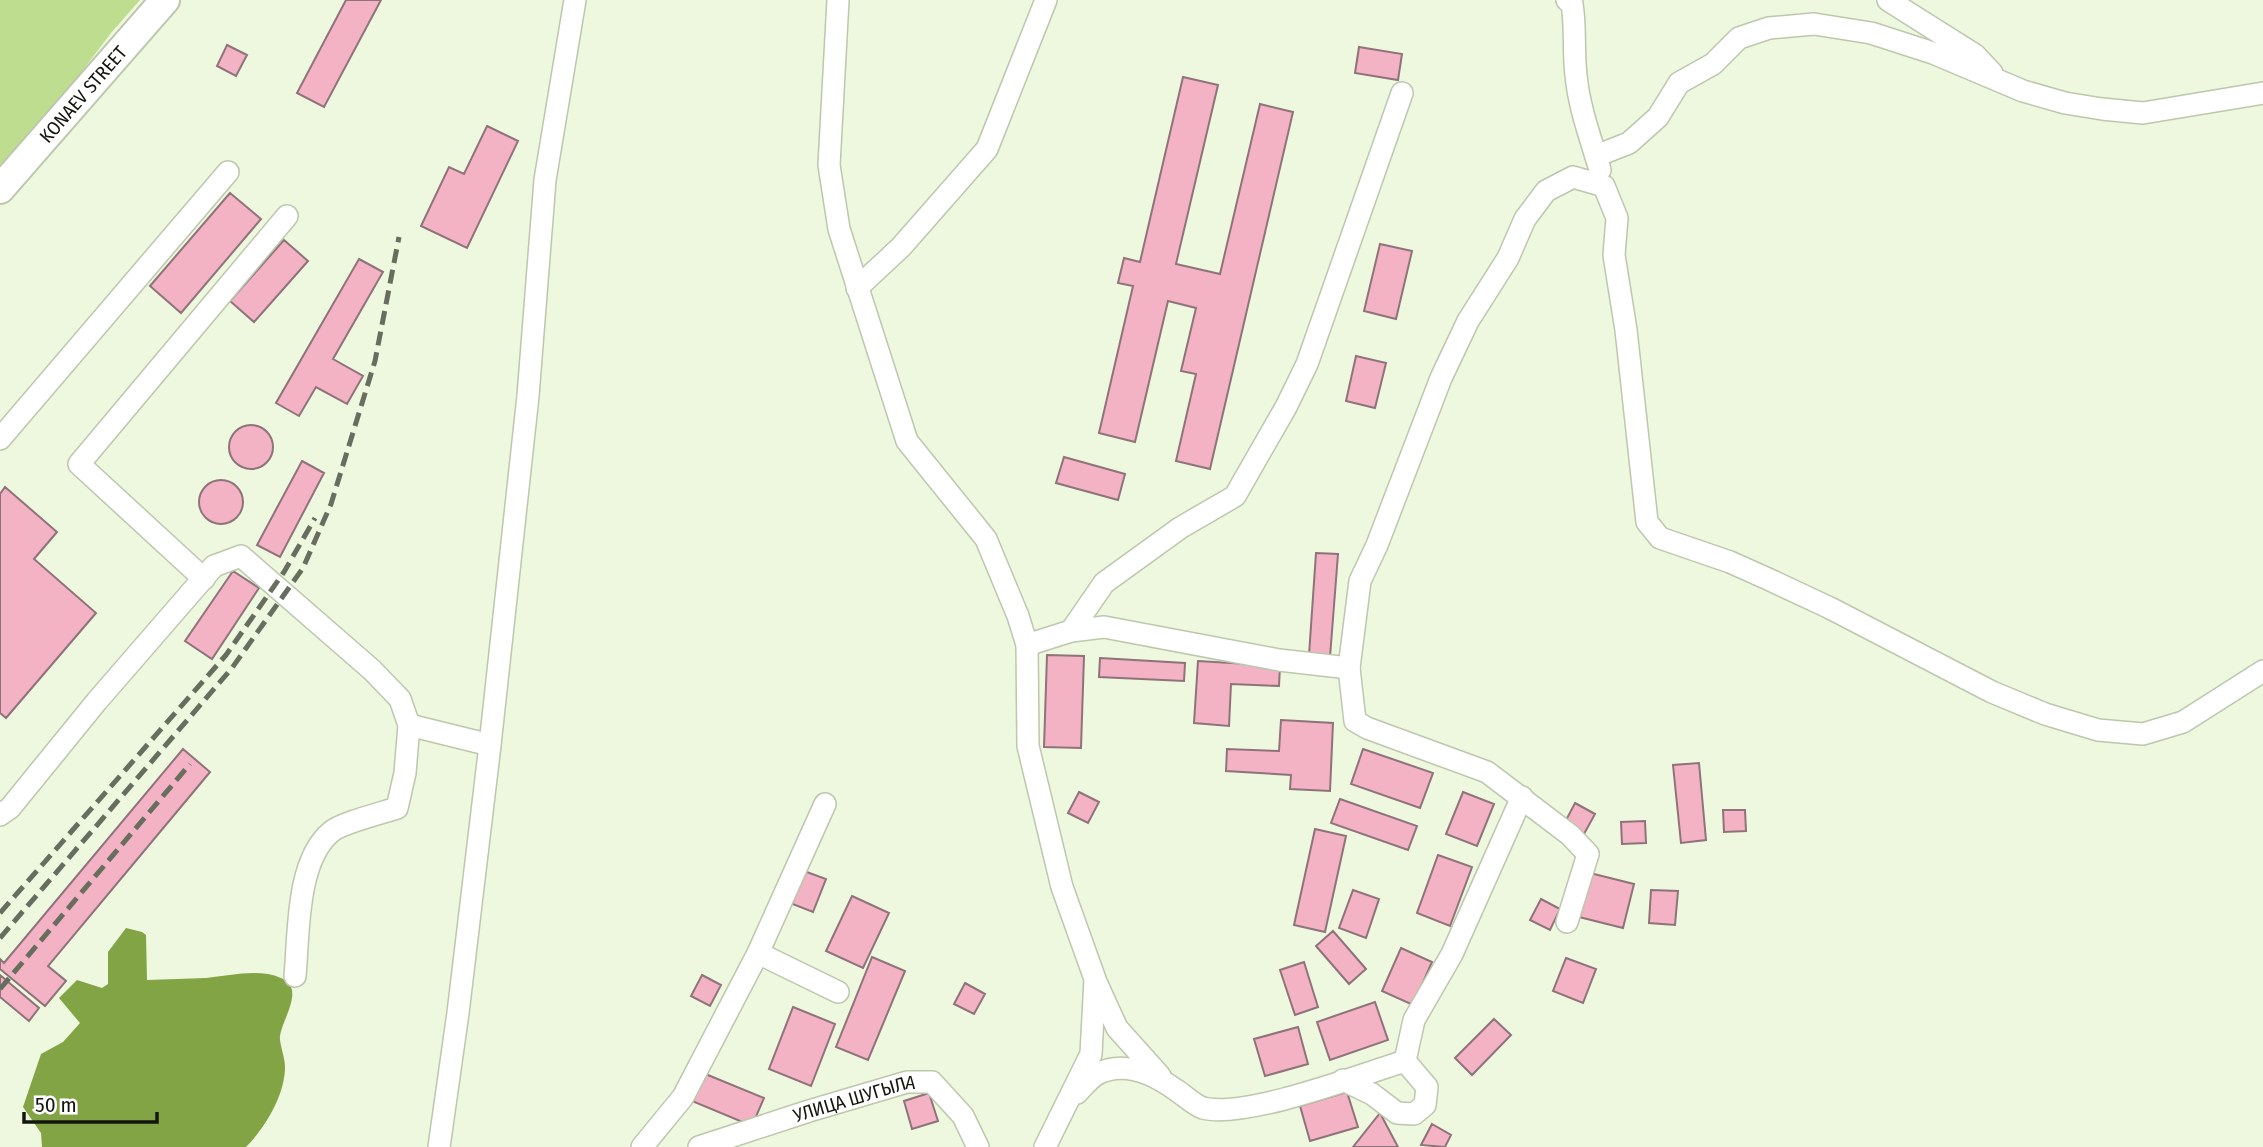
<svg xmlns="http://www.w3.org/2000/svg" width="2263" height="1147" font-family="'Fira Sans Condensed',sans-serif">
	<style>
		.green { fill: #bfdd8e }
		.water { fill: #82a444 }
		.building { fill: #f3b3c5; stroke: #8e737a; stroke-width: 2 }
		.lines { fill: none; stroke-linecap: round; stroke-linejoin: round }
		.minor-casing { stroke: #bcc7ae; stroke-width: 24 }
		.secondary-casing { stroke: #bcc7ae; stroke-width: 32 }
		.minor { stroke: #fff; stroke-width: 21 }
		.secondary { stroke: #fff; stroke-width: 28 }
		.rail { stroke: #686e5f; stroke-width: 5; stroke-dasharray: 14 7; stroke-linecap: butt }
		.labels { text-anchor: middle; stroke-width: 5; stroke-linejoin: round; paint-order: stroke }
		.street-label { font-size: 19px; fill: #13160e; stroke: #fff }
	</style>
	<rect width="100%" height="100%" fill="#edf8de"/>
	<path class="green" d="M 0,0 L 140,0 L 111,33 L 0,180 Z"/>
	<path class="water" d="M 126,928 L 142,932 L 146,935 L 147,980 C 167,979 187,979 206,978 C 230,976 258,968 281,978 C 306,988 282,1019 280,1036 C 279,1043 285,1057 285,1067 C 285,1095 265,1128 246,1147 L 42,1147 L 41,1133 L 23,1107 L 41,1054 L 63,1042 L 80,1023 L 59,998 L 77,980 L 102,988 L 108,984 L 108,952 Z"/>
	<path class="building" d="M 346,0 L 381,0 L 324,107 L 297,93 Z
		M 227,45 L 247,55 L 236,76 L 217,66 Z
		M 1359,47 L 1402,54 L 1398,80 L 1355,73 Z
		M 1183,77 L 1218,85 L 1176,264 L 1220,274 L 1260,104 L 1293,112 L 1210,469 L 1176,461 L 1196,374 L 1181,371 L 1196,308 L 1168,301 L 1135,442 L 1099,433 L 1133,286 L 1118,283 L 1124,258 L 1140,262 Z
		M 487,126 L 518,141 L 467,248 L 421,226 L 449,167 L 464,174 Z
		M 230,193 L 261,219 L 181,313 L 150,286 Z
		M 284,240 L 308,261 L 254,322 L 230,301 Z
		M 1380,244 L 1412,251 L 1396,319 L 1364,311 Z
		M 359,259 L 383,272 L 333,359 L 363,376 L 347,404 L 316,387 L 299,416 L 276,403 Z
		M 1356,356 L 1386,363 L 1375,408 L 1346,401 Z
		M229 447a22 22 0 1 1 44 0a22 22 0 1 1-44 0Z
		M 1064,457 L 1125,474 L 1118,500 L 1056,483 Z
		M 302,461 L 324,473 L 280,557 L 257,545 Z
		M199 502a22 22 0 1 1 44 0a22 22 0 1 1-44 0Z
		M 5,487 L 57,532 L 34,559 L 96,613 L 6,718 L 0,713 L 0,494 Z
		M 1316,553 L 1338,554 L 1330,657 L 1309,655 Z
		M 233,571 L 259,588 L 212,659 L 185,641 Z
		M 1047,655 L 1084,656 L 1081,748 L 1044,747 Z
		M 1100,658 L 1185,663 L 1184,681 L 1099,677 Z
		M 1198,661 L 1280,666 L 1279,686 L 1231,684 L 1229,726 L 1194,723 Z
		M 1281,720 L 1333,723 L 1330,791 L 1290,789 L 1291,775 L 1226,771 L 1227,749 L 1279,751 Z
		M 183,749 L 210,772 L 48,966 L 66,981 L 45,1006 L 0,969 L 0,959 L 4,963 Z
		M 1363,749 L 1433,773 L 1420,808 L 1351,784 Z
		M 1699,763 L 1706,840 L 1681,843 L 1673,765 Z
		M 1079,792 L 1099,802 L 1088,823 L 1068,813 Z
		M 1463,792 L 1494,804 L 1477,846 L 1446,834 Z
		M 1340,799 L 1417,826 L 1408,850 L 1331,823 Z
		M 1575,803 L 1595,814 L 1584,834 L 1564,824 Z
		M 1723,810 L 1745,810 L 1746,831 L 1724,832 Z
		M 1645,821 L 1646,843 L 1622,844 L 1621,822 Z
		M 1315,829 L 1346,836 L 1325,932 L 1294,925 Z
		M 1438,855 L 1472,867 L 1450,926 L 1417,913 Z
		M 804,871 L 826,879 L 813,912 L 790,903 Z
		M 1590,873 L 1634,884 L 1623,928 L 1579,917 Z
		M 1353,890 L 1379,899 L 1366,938 L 1339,928 Z
		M 1651,890 L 1678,891 L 1675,925 L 1649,923 Z
		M 852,896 L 889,913 L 863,968 L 826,951 Z
		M 1541,899 L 1560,909 L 1550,930 L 1530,920 Z
		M 1333,931 L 1366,969 L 1349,984 L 1316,946 Z
		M 1401,948 L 1432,962 L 1413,1005 L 1382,991 Z
		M 872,957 L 905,971 L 868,1060 L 836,1047 Z
		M 1566,958 L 1596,969 L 1583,1003 L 1553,991 Z
		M 1304,962 L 1318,1007 L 1295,1015 L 1280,970 Z
		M 0,975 L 39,1008 L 29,1021 L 0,997 Z
		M 702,975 L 721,985 L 710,1006 L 691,996 Z
		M 965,983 L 985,994 L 974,1014 L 954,1004 Z
		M 1375,1002 L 1388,1040 L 1330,1060 L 1317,1022 Z
		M 793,1007 L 835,1024 L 811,1086 L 769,1069 Z
		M 1494,1019 L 1511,1035 L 1472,1075 L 1455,1058 Z
		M 1298,1027 L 1308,1064 L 1265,1076 L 1254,1039 Z
		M 703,1073 L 764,1098 L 752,1126 L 692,1101 Z
		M 1347,1092 L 1358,1127 L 1310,1141 L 1300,1106 Z
		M 929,1093 L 938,1121 L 912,1129 L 904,1101 Z
		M 1380,1113 L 1398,1147 L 1353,1147 Z
		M 1432,1124 L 1451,1135 L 1445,1147 L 1421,1145 Z"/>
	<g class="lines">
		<g class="minor-casing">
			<g id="minor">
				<path d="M 838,0 L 829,165 L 839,229 L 907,441 L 986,539 L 1018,616 L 1027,645 L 1028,746 L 1062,887 L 1095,979 L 1091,1054 L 1045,1147"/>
				<path d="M 1567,0 L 1572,4 C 1576,27 1573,51 1576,75 C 1579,108 1591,139 1600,170"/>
				<path d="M 1888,0 L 1975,55 L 1992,73"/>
				<path d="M 1596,156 L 1629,143 L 1658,117 L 1679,83 L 1713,64 L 1739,38 L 1769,28 L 1814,24 L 1871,33 L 1933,53 L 2023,91 L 2065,103 L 2102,109 L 2143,113 L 2263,93"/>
				<path d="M 857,288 L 901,247 L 987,149 L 1046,0"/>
				<path d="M 0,439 L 228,172"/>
				<path d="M 204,579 L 79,464 L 287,216"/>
				<path d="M 1071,631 L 1104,583 L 1180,528 L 1235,496 L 1286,407 L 1307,364 L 1402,93"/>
				<path d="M 1027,645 L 1071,631 L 1104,627 L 1279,660 L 1349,668"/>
				<path d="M 409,725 L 490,745"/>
				<path d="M 0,815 L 10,808 L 97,701 L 214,566 L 241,556 L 372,670 L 400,699 L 409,725 L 405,773 L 397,808 C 382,813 341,823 331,832 C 296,861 299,934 295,976"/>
				<path d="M 1567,922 L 1588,854 L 1570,835 L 1487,772 L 1367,728 L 1355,721 L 1349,668 L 1360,581 L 1377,545 L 1441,378 L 1468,321 L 1508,258 L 1525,219 L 1546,191 L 1573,177 L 1604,186 L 1617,218 L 1614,255 L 1626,330 L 1647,522 L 1660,538 L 1730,562 L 1768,579 L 1830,608 L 1992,692 L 2045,714 L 2098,730 L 2143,734 L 2183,722 L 2263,671"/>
				<path d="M 758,953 L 838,992"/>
				<path d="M 1096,982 L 1117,1028 L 1160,1076"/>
				<path d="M 1343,1080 L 1372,1094 L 1397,1113 L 1414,1114 L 1425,1105 L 1427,1087 L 1405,1061"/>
				<path d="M 1077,1093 C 1083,1087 1090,1078 1097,1074 C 1124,1060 1154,1074 1176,1090 C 1184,1095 1194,1105 1203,1108 C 1245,1119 1360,1075 1405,1061 L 1414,1020 L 1452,954 L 1522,797"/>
				<path d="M 439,1147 L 458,1013 L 490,745 L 528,396 L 545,180 L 575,0"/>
				<path d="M 642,1147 L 683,1097 L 758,953 L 825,804"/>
				<path id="s1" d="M 699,1147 L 809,1111 L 907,1082 L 932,1082 L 963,1116 L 978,1147"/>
			</g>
		</g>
		<g class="secondary-casing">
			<g id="secondary">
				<path id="s2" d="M 0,189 L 165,0"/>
			</g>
		</g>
		<use href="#minor" class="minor"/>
		<use href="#secondary" class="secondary"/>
		<path class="rail" d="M 0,913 L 226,655 L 284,572 L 315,518
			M 0,938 L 232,668 L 303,568 L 331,504 L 375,361 L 399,237
			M 0,989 L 190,764"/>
	</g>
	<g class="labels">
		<g class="street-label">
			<text dy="7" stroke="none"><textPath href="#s2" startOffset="126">KONAEV STREET</textPath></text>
			<text dy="7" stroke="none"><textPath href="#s1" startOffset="163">УЛИЦА ШУГЫЛА</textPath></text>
		</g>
	</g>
	<path d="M24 1112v10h133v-10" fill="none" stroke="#13160e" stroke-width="3.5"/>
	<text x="35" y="1112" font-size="21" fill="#13160e" stroke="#ffffff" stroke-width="5" paint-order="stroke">50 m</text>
</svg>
